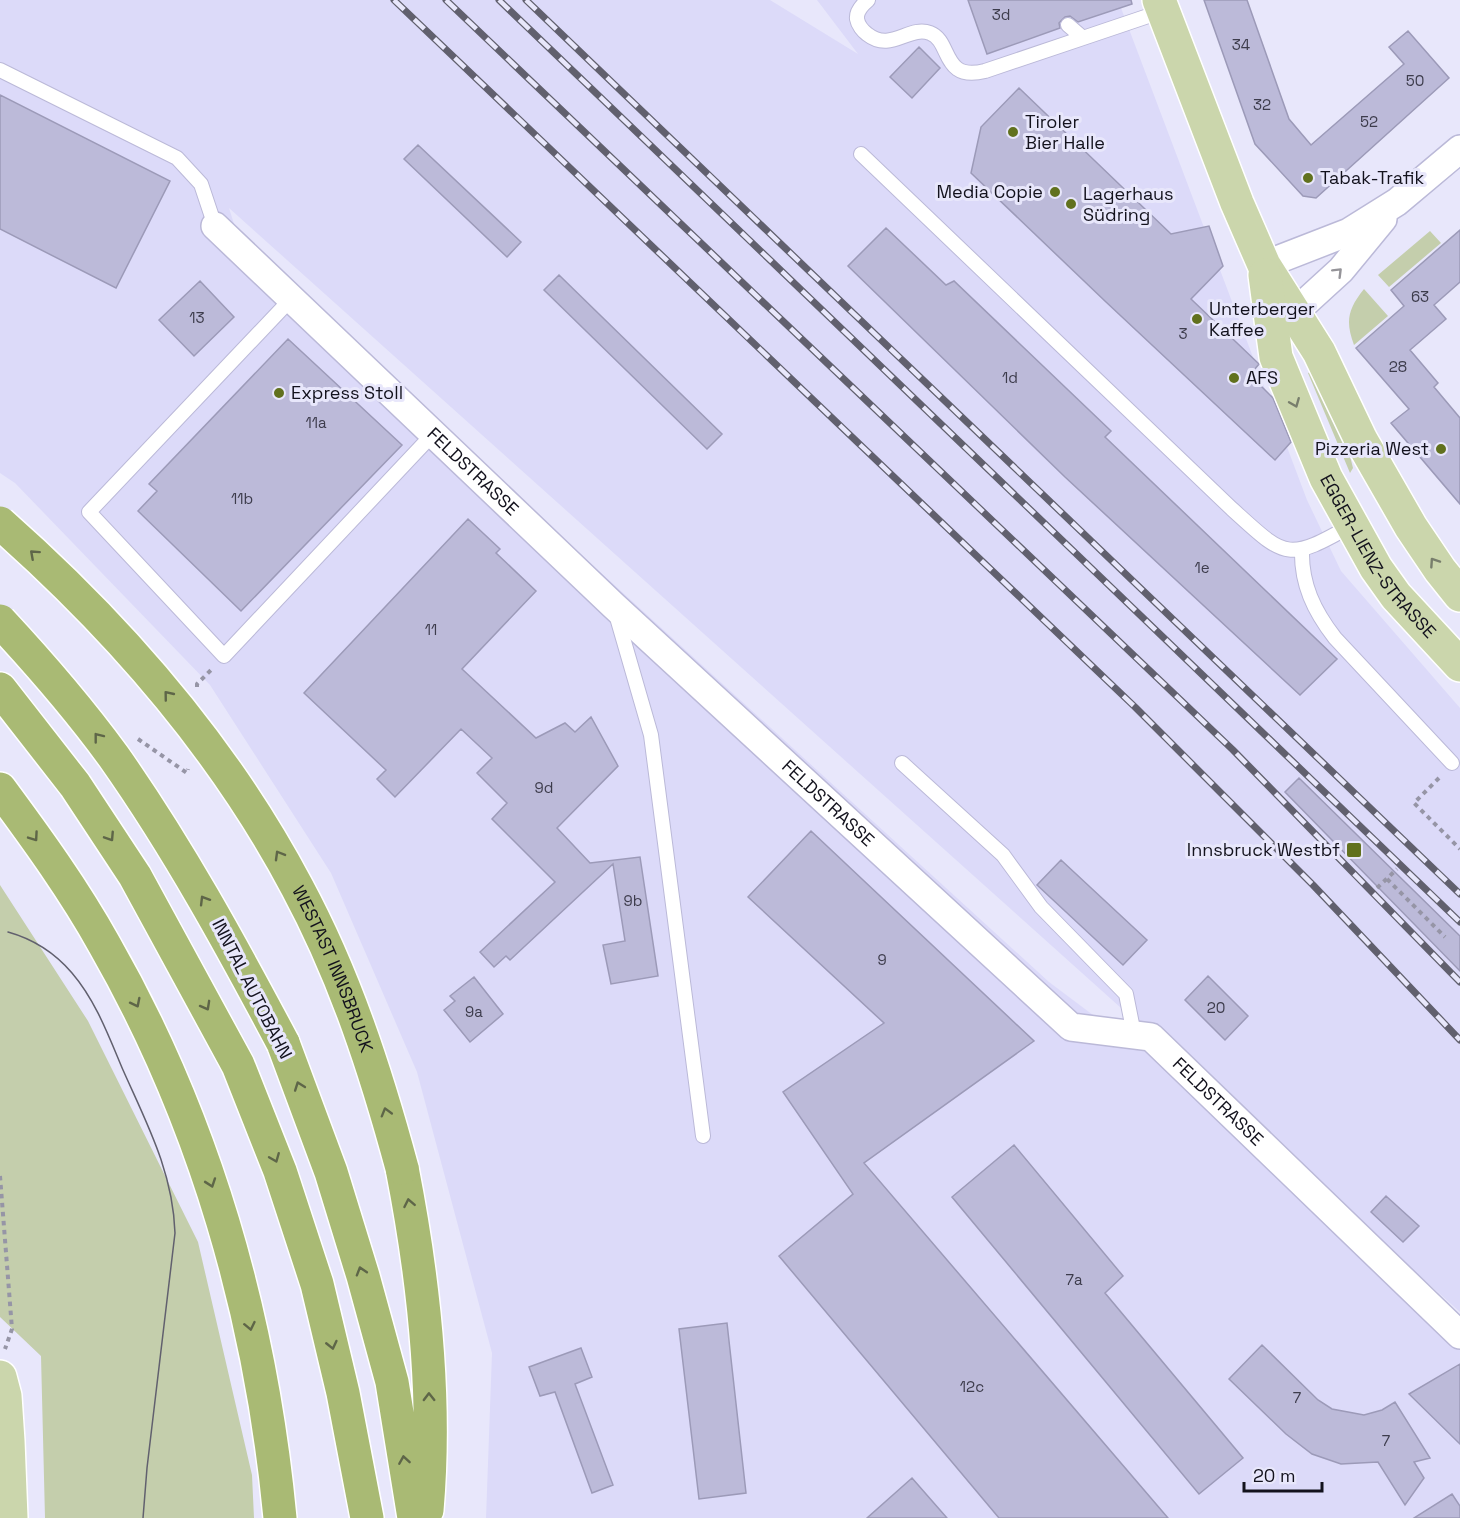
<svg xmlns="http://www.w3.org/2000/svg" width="1460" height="1518" font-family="'Space Grotesk',sans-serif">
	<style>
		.built { fill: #dcdaf9 }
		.green { fill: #c4ceac }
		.building { fill: #bcbad9; stroke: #9c9ab8; stroke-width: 1.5 }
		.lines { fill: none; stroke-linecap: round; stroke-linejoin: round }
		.service-casing { stroke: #bbb9d8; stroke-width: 16 }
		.minor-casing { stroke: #bbb9d8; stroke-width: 30 }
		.primary-casing { stroke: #fff; stroke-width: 36 }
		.motorway-casing { stroke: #fff; stroke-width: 36 }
		.path { stroke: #9695a6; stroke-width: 4; stroke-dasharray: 4.5 4.5; stroke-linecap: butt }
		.service { stroke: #fff; stroke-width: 14 }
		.minor { stroke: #fff; stroke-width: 27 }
		.primary { stroke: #cbd6ac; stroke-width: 33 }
		.motorway { stroke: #a9ba74; stroke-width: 33 }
		.tram { stroke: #61606e; stroke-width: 1.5 }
		.rail-casing { stroke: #61606e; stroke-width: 7 }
		.rail { stroke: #e8e7fb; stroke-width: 4.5; stroke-dasharray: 14; stroke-linecap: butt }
		.motorway-bridge-casing { stroke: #fff; stroke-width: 36; stroke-linecap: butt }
		.motorway-bridge { stroke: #a9ba74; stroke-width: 33 }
		.oneway { stroke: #959499 }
		.oneway2 { stroke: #787e6c }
		.oneway3 { stroke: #5e6648 }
		.poi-dot { fill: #61711e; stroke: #e8e7fb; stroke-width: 2 }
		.labels { text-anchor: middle; stroke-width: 6; stroke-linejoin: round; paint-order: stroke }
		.number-label { font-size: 15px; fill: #3d3c4c }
		.poi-label { font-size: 18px; fill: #13121d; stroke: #e8e7fb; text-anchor: start }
		.street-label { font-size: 18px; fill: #13121d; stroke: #e8e7fb }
	</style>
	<rect width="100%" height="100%" fill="#e8e7fb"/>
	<path class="built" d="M 0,0 L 770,0 L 858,54 L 817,0 L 1118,0 L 1307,500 L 1341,571 L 1460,708 L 1460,1312 L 229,208 L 240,243 L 1049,982 L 1117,1033 L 1134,1034 L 1460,1335 L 1460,1518 L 486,1518 L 492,1353 L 417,1072 L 331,873 L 210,685 L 15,483 L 0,473 Z"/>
	<path class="green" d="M 1430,231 L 1441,243 L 1389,287 L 1378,275 Z
		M 1364,289 L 1388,316 L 1354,345 C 1345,321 1348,309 1364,289 Z
		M 1314,371 L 1351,460 L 1353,468 L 1350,473 L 1308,373 Z
		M 0,885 L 88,1021 L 198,1242 L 252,1475 L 254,1518 L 45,1518 L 41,1356 L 0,1317 Z"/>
	<path class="building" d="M 968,0 L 1131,0 L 1132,4 L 1078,22 L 1070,16 L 1065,17 L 1059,23 L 1060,28 L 987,54 Z
		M 1204,0 L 1247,0 L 1289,119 L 1311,145 L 1404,64 L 1389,47 L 1408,31 L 1449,78 L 1316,198 L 1303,196 L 1255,144 Z
		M 919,47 L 940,68 L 912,98 L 890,77 Z
		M 1019,88 L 1171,234 L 1209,226 L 1223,266 L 1191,299 L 1259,364 L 1250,375 L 1273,398 L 1291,442 L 1275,460 L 1106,302 L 971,173 L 981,127 Z
		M 0,95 L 170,181 L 116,288 L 0,229 Z
		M 418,145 L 521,242 L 507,257 L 404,159 Z
		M 886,228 L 946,285 L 954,281 L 1111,431 L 1105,437 L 1337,659 L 1300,695 L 1065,477 L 848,266 Z
		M 1460,230 L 1460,282 L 1434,305 L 1446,319 L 1410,350 L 1438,383 L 1434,387 L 1460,418 L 1460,504 L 1391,423 L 1409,409 L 1356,348 L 1404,306 L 1391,290 Z
		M 559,275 L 722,434 L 707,449 L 544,290 Z
		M 200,281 L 234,317 L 194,356 L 159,320 Z
		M 288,339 L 402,445 L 241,611 L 138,511 L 157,491 L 149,484 Z
		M 468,519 L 500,549 L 496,553 L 536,591 L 462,669 L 536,738 L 565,723 L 575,732 L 591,717 L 618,766 L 557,828 L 590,863 L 640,857 L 658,976 L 611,984 L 603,945 L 625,941 L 613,864 L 510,960 L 506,956 L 494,967 L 480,952 L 555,882 L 492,819 L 507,803 L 477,773 L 492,758 L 461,729 L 395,797 L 377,779 L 386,770 L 304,693 Z
		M 1299,778 L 1460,936 L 1460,971 L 1285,792 Z
		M 811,831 L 1034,1041 L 864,1163 L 1168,1518 L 999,1518 L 779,1256 L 853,1194 L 783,1092 L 884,1023 L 748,897 Z
		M 1061,860 L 1147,940 L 1123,965 L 1037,885 Z
		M 1208,976 L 1248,1016 L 1225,1040 L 1185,1000 Z
		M 474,977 L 503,1014 L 470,1042 L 444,1010 L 455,1001 L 450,996 Z
		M 1014,1145 L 1123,1276 L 1105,1293 L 1243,1458 L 1199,1494 L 952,1197 Z
		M 1386,1196 L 1419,1226 L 1403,1242 L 1371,1212 Z
		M 727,1323 L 746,1493 L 699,1499 L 679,1329 Z
		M 1262,1345 L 1318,1400 L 1332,1409 L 1364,1415 L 1382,1410 L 1395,1402 L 1430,1458 L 1414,1462 L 1424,1478 L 1405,1505 L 1378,1462 L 1341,1464 L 1312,1454 L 1286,1434 L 1229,1379 Z
		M 581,1348 L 592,1377 L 575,1384 L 613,1485 L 592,1493 L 555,1392 L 540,1396 L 529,1367 Z
		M 1460,1364 L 1460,1444 L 1409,1394 Z
		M 912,1478 L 947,1518 L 867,1518 Z
		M 1452,1494 L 1460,1506 L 1460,1518 L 1414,1518 Z"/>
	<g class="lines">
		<g class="service-casing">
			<path id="service" d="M 868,0 C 862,5 856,11 857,19 C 858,25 863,31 867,34 C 891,53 909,25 930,33 C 952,41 941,82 985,71 L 1083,38
				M 1068,25 L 1083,38 L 1163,11
				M 0,70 L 177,158 L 201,184 L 215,226
				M 861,154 L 1232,509 C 1285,557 1286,563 1352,525
				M 292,298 L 89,512 L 224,656 L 433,434
				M 1302,550 C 1301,584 1314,611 1335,638 L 1452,763
				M 616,614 L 651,735 L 703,1136
				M 902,763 L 1003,855 L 1041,907 L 1126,994 L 1134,1034"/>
		</g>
		<g class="minor-casing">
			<g id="minor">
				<path id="s1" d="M 215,226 L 614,606 L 1071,1027 L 1151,1037 L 1460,1335"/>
				<path d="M 1264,265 L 1349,232 L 1397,202 L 1460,149"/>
				<path d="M 1295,312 L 1341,270 L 1383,219"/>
			</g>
		</g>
		<g class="primary-casing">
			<g id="primary">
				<path d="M 1159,0 L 1237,203 L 1264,265 L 1319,352 L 1361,440 L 1411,527 L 1440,570 L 1460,595"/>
				<path id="s2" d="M 1265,275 L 1276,357 L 1326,478 L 1376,568 L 1396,596 L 1460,665"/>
				<path d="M 0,1377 L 5,1396 L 8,1441 L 11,1518"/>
			</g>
		</g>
		<g class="motorway-casing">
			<path id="motorway" d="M 0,689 L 75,785 L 135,876 L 238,1065 L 280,1171 L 317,1284 L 343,1393 L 367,1518
				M 0,789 C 37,839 74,890 104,944 C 205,1120 261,1317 280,1518
				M 283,1043 L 331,1172 L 363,1276 L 392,1382 L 414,1518
				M 402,1168 C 424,1280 437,1396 427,1510"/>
		</g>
		<path class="path" d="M 197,687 L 197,684 L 211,670
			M 138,739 L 187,773 L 188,769
			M 1439,778 L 1414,803 L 1460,849
			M 1387,879 L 1445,937
			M 1377,888 L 1397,869
			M 0,1176 L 12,1329 L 5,1349"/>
		<use href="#service" class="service"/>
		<use href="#minor" class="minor"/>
		<use href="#primary" class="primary"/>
		<use href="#motorway" class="motorway"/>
		<path class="tram" d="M 8,932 C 33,939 55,953 72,973 C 96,1001 109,1037 123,1070 C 147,1124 173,1172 175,1233 L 147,1468 L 143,1518"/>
		<g class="rail-casing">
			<path id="rail" d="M 394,0 L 1135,707 L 1313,885 L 1460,1040
				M 446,0 L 1233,750 L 1460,982
				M 499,0 L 1460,922
				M 526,0 L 1460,894"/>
		</g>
		<use href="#rail" class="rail"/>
		<g class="motorway-bridge-casing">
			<g id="motorway-bridge">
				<path id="s3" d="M 0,523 C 119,628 223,747 297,887 C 345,976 376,1072 402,1168"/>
				<path d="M 0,621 C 40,664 79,709 114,757 C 178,848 231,945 283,1043"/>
			</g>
		</g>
		<use href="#motorway-bridge" class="motorway-bridge"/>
	</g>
	<defs><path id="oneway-chevron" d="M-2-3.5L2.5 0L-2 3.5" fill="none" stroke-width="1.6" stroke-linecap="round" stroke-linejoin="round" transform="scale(1.5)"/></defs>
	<use class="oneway" href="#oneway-chevron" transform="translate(1338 272) rotate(-45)"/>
	<g class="oneway2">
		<use href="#oneway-chevron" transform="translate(1295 403) rotate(68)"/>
		<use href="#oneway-chevron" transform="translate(1434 562) rotate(-124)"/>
	</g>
	<g class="oneway3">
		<use href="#oneway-chevron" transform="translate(34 554) rotate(-138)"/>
		<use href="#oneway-chevron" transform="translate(168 695) rotate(-129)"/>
		<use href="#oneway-chevron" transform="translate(98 737) rotate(-128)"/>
		<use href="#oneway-chevron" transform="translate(34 837) rotate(55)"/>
		<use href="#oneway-chevron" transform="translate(110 837) rotate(57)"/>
		<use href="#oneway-chevron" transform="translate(279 855) rotate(-120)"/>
		<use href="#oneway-chevron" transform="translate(204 900) rotate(-121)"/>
		<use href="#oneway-chevron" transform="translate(136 1003) rotate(63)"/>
		<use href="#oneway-chevron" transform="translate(206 1006) rotate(61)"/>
		<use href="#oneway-chevron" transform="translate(299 1086) rotate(-110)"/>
		<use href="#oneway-chevron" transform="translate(386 1112) rotate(-106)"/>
		<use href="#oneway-chevron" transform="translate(275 1158) rotate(68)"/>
		<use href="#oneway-chevron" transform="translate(211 1183) rotate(71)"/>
		<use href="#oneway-chevron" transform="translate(409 1203) rotate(-101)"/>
		<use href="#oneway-chevron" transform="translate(361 1271) rotate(-107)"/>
		<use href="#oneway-chevron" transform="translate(250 1326) rotate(78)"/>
		<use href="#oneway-chevron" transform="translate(332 1345) rotate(77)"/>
		<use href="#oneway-chevron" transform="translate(429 1397) rotate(-91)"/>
		<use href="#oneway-chevron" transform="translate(404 1460) rotate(-99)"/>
	</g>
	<g class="poi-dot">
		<circle cx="1013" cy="132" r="6"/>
		<circle cx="1308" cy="178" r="6"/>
		<circle cx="1055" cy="192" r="6"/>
		<circle cx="1071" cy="204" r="6"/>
		<circle cx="1197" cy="319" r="6"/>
		<circle cx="1234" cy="378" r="6"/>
		<circle cx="279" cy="393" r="6"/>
		<circle cx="1441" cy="449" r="6"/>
		<rect x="1346" y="842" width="16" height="16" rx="3"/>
	</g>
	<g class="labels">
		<g class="number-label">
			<text x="1001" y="20">3d</text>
			<text x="1241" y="50">34</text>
			<text x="1415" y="86">50</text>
			<text x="1262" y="110">32</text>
			<text x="1369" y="127">52</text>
			<text x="1420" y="302">63</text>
			<text x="197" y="323">13</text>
			<text x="1183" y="339">3</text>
			<text x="1398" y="372">28</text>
			<text x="1010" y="383">1d</text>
			<text x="316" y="428">11a</text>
			<text x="242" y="504">11b</text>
			<text x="1202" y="573">1e</text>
			<text x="431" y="635">11</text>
			<text x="544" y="793">9d</text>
			<text x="633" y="906">9b</text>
			<text x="882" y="965">9</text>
			<text x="1216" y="1013">20</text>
			<text x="474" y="1017">9a</text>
			<text x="1074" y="1285">7a</text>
			<text x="972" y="1392">12c</text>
			<text x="1297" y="1403">7</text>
			<text x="1386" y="1446">7</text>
		</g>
		<g class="poi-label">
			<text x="1025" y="128">Tiroler<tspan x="1025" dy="21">Bier Halle</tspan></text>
			<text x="1320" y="184">Tabak-Trafik</text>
			<text x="1043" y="198" text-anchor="end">Media Copie</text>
			<text x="1083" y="200">Lagerhaus<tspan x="1083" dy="21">Südring</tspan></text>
			<text x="1209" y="315">Unterberger<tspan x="1209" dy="21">Kaffee</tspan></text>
			<text x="1246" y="384">AFS</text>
			<text x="291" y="399">Express Stoll</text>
			<text x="1429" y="455" text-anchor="end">Pizzeria West</text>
			<text x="1340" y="856" text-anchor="end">Innsbruck Westbf</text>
		</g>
		<g class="street-label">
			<text dy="6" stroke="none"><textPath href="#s1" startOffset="356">FELDSTRASSE</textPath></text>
			<text dy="6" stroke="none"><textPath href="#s2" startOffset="308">EGGER-LIENZ-STRASSE</textPath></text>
			<text dy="6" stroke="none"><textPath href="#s1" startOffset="842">FELDSTRASSE</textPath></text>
			<text dy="6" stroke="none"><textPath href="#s3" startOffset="562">WESTAST INNSBRUCK</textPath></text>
			<text transform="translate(252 989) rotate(63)" y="6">INNTAL AUTOBAHN</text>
			<text dy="6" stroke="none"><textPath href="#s1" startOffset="1346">FELDSTRASSE</textPath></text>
		</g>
	</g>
	<path d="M1244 1482v9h78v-9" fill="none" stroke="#13121d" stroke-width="3"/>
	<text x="1253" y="1482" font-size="18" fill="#13121d" stroke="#e8e7fb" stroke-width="4.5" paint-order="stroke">20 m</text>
</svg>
